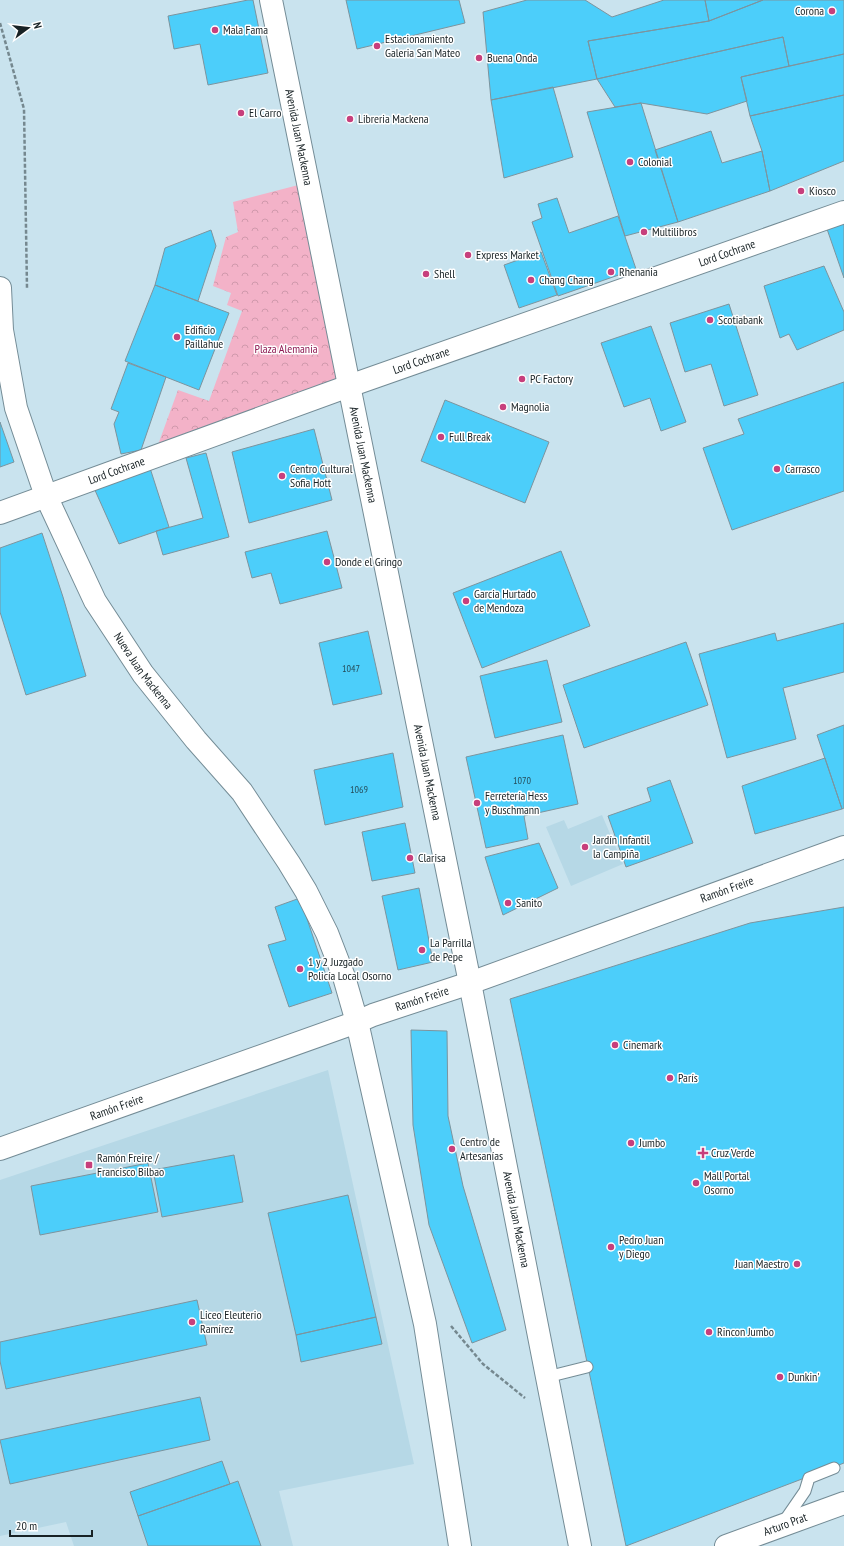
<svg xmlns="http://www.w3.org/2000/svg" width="844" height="1546" font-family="'PT Sans Narrow',sans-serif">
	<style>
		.built { fill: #b6d8e6 }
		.park { fill: url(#park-crowns) }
		.building { fill: #4ccefa; stroke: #7c949e }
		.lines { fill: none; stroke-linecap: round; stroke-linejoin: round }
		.lane-casing { stroke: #748c96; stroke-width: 13 }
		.street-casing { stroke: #748c96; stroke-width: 24 }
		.secondary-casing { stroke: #748c96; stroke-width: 24 }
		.primary-casing { stroke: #748c96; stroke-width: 24 }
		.path { stroke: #75888f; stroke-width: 2.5; stroke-dasharray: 4 2; stroke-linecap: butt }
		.lane { stroke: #fff; stroke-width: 11 }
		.street { stroke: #fff; stroke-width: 22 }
		.secondary { stroke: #fff; stroke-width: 22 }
		.primary { stroke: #fff; stroke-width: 22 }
		.poi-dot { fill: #c73f7c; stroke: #fff; stroke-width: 1.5 }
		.labels { text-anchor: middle; stroke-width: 3; stroke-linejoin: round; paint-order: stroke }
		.number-label { font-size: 10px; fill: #254d5a }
		.poi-label { font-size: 12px; fill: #182225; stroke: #fff; text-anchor: start }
		.street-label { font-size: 12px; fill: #182225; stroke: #fff }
		.park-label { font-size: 12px; fill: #8e1a53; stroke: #fff }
	</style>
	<defs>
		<pattern id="park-crowns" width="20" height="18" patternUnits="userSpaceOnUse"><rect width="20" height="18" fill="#f3b2c8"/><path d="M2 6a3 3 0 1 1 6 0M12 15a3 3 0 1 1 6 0" fill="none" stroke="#d099ac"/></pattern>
	</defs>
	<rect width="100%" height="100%" fill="#c9e3ee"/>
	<path class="built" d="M 602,815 L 623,864 L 571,886 L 546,827 L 564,820 L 568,829 Z
		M 328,1070 L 414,1464 L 279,1491 L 293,1546 L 74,1546 L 66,1522 L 0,1536 L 0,1180 Z"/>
	<path class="park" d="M 310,182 L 349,386 L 155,453 L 178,390 L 209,401 L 242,311 L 227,305 L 231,293 L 213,286 L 226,237 L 238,232 L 233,202 Z"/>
	<path class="building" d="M 248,0 L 253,0 L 268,73 L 208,85 L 200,44 L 174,49 L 168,16 Z
		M 346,0 L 459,0 L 465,23 L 357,49 Z
		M 527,0 L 585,0 L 612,17 L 664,0 L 705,0 L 709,21 L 588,41 L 597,79 L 491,100 L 483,12 Z
		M 705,0 L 763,0 L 709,21 Z
		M 763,0 L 844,0 L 844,54 L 789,66 L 783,37 L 597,79 L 588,41 L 709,21 Z
		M 783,37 L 789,66 L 741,77 L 747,101 L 707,114 L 641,103 L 615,107 L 597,79 Z
		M 844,54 L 844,95 L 750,116 L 741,77 Z
		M 553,87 L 573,157 L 504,178 L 491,100 Z
		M 844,95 L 844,161 L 770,191 L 762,151 L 750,116 Z
		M 641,103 L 678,222 L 625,236 L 587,112 Z
		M 711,131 L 722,163 L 762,151 L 770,191 L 678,222 L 655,150 Z
		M 557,198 L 569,233 L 618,216 L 636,269 L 558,296 L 532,222 L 542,218 L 538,204 Z
		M 844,222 L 844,278 L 827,229 Z
		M 211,230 L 216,246 L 198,301 L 155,285 L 165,248 Z
		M 541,252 L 557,295 L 519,308 L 504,265 Z
		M 824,266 L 844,312 L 844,330 L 797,350 L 789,334 L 780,338 L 764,286 Z
		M 155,285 L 229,313 L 199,390 L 125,361 Z
		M 729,304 L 758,395 L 724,406 L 711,364 L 685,372 L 670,323 Z
		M 651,326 L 686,422 L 661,431 L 650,398 L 624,407 L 601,343 Z
		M 128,363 L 166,377 L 141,450 L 121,454 L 114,424 L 119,412 L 111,409 Z
		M 844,382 L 844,491 L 732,530 L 703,448 L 744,434 L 738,419 Z
		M 445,400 L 549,442 L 525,503 L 421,461 Z
		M 0,422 L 14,462 L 0,467 Z
		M 314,429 L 332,500 L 249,523 L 232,452 Z
		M 206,453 L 229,537 L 163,555 L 156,531 L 203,518 L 186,458 Z
		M 150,468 L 169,527 L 119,544 L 94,488 Z
		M 327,531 L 342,588 L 280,604 L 271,573 L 252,578 L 245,552 Z
		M 42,533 L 63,597 L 86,676 L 26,695 L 0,612 L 0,548 Z
		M 561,551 L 590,626 L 482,668 L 453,593 Z
		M 844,623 L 844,672 L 783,688 L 796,739 L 727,758 L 699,654 L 775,633 L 777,641 Z
		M 368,631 L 382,694 L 333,705 L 319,643 Z
		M 686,642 L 708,705 L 584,748 L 563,685 Z
		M 547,660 L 562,722 L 495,738 L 480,676 Z
		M 844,725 L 844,808 L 842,809 L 817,735 Z
		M 563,735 L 578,804 L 524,816 L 528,839 L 486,848 L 466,757 Z
		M 393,753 L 403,807 L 325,825 L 314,770 Z
		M 825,758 L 842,809 L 755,834 L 742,786 Z
		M 670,780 L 693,843 L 626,867 L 608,816 L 651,801 L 647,788 Z
		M 405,823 L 415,873 L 372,881 L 362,832 Z
		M 539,843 L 558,888 L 503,915 L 485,857 Z
		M 419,888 L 433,962 L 398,970 L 382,896 Z
		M 300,898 L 332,993 L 289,1007 L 268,945 L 286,940 L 275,907 Z
		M 844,907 L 844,1463 L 626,1546 L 510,999 L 750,923 Z
		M 411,1030 L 447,1031 L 448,1116 L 463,1186 L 506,1330 L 472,1343 L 429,1225 L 413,1125 Z
		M 234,1155 L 243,1202 L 162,1217 L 153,1170 Z
		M 148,1163 L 158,1212 L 40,1235 L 31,1186 Z
		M 348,1195 L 376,1317 L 296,1335 L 268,1213 Z
		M 197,1300 L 207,1345 L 6,1389 L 0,1361 L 0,1342 Z
		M 376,1317 L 382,1344 L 301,1362 L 296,1335 Z
		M 200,1397 L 210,1440 L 10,1484 L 0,1440 Z
		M 222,1461 L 230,1484 L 138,1516 L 130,1492 Z
		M 238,1481 L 261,1546 L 148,1546 L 138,1516 Z"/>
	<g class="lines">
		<g class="lane-casing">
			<path id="lane" d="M 547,1377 L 587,1367
				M 785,1520 L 805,1491 L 809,1478 L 834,1468"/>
		</g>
		<g class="street-casing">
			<g id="street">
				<path id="s1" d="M 0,513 L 349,386 L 844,212"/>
			</g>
		</g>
		<g class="secondary-casing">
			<g id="secondary">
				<path id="s2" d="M 0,1149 L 357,1022 L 373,1015 L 470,983 L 844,847"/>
				<path id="s3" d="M 726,1546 L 844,1503"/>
			</g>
		</g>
		<g class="primary-casing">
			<g id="primary">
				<path id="s4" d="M 271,0 L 470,983 L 580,1546"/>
				<path id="s5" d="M 0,288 L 2,330 L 16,408 L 46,496 L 95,601 L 143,674 L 196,740 L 242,792 L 289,863 L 306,891 L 327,933 L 344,977 L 357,1022 L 425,1324 L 460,1546"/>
			</g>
		</g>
		<path class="path" d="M 0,23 L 24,109 L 27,288
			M 451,1326 L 483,1364 L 525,1398"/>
		<use href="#lane" class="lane"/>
		<use href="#street" class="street"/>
		<use href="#secondary" class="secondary"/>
		<use href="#primary" class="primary"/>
	</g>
	<g class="poi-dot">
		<circle cx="832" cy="11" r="4"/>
		<circle cx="215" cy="30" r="4"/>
		<circle cx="377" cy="46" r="4"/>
		<circle cx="479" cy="58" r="4"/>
		<circle cx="241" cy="113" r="4"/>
		<circle cx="350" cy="119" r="4"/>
		<circle cx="630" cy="162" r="4"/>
		<circle cx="801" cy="191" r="4"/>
		<circle cx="644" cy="232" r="4"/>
		<circle cx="468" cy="255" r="4"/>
		<circle cx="611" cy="272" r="4"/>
		<circle cx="426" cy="274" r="4"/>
		<circle cx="531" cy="280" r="4"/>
		<circle cx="710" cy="320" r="4"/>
		<circle cx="177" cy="337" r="4"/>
		<circle cx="522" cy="379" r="4"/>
		<circle cx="503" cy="407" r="4"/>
		<circle cx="441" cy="437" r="4"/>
		<circle cx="777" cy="469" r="4"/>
		<circle cx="282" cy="476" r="4"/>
		<circle cx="327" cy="562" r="4"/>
		<circle cx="466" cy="601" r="4"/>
		<circle cx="477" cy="803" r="4"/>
		<circle cx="585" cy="847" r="4"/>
		<circle cx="410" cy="858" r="4"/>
		<circle cx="508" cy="903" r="4"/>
		<circle cx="422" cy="950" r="4"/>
		<circle cx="300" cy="969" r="4"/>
		<circle cx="615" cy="1045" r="4"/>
		<circle cx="670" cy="1078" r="4"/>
		<circle cx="631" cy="1143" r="4"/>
		<circle cx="452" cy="1149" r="4"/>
		<path d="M701 1147h4v4h4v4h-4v4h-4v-4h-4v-4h4z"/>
		<rect x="85" y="1161" width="8" height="8" rx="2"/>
		<circle cx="696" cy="1183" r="4"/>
		<circle cx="611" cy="1247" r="4"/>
		<circle cx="797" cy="1264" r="4"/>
		<circle cx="192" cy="1322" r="4"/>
		<circle cx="709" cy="1332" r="4"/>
		<circle cx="780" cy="1377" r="4"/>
	</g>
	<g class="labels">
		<g class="number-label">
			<text x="351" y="672">1047</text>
			<text x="522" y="784">1070</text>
			<text x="359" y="793">1069</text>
		</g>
		<g class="poi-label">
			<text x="824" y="15" text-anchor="end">Corona</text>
			<text x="223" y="34">Mala Fama</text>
			<text x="385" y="43">Estacionamiento<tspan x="385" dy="14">Galeria San Mateo</tspan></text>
			<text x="487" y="62">Buena Onda</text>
			<text x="249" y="117">El Carro</text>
			<text x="358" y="123">Libreria Mackena</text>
			<text x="638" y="166">Colonial</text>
			<text x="809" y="195">Kiosco</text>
			<text x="652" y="236">Multilibros</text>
			<text x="476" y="259">Express Market</text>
			<text x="619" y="276">Rhenania</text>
			<text x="434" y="278">Shell</text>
			<text x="539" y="284">Chang Chang</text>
			<text x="718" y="324">Scotiabank</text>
			<text x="185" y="334">Edificio<tspan x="185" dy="14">Paillahue</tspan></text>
			<text x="530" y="383">PC Factory</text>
			<text x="511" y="411">Magnolia</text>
			<text x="449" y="441">Full Break</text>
			<text x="290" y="473">Centro Cultural<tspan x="290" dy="14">Sofia Hott</tspan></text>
			<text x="785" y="473">Carrasco</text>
			<text x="335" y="566">Donde el Gringo</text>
			<text x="474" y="598">Garcia Hurtado<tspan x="474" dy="14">de Mendoza</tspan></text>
			<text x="485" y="800">Ferretería Hess<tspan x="485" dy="14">y Buschmann</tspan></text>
			<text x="593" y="844">Jardín Infantil<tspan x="593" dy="14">la Campiña</tspan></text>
			<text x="418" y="862">Clarisa</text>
			<text x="516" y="907">Sanito</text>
			<text x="430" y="947">La Parrilla<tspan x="430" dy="14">de Pepe</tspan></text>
			<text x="308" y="966">1 y 2 Juzgado<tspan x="308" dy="14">Policía Local Osorno</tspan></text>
			<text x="623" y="1049">Cinemark</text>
			<text x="678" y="1082">París</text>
			<text x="460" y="1146">Centro de<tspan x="460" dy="14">Artesanías</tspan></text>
			<text x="639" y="1147">Jumbo</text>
			<text x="711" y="1157">Cruz Verde</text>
			<text x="97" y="1162">Ramón Freire /<tspan x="97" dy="14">Francisco Bilbao</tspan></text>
			<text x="704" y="1180">Mall Portal<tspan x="704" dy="14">Osorno</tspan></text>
			<text x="619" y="1244">Pedro Juan<tspan x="619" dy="14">y Diego</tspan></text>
			<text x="789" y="1268" text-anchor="end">Juan Maestro</text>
			<text x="200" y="1319">Liceo Eleuterio<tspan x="200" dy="14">Ramírez</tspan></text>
			<text x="717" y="1336">Rincon Jumbo</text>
			<text x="788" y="1381">Dunkin'</text>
		</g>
		<g class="street-label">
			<text dy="4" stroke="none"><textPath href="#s4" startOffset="140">Avenida Juan Mackenna</textPath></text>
			<text dy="4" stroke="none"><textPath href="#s1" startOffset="772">Lord Cochrane</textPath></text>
			<text dy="4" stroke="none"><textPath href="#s1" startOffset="448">Lord Cochrane</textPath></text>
			<text dy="4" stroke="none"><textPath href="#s4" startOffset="464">Avenida Juan Mackenna</textPath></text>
			<text dy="4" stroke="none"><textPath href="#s1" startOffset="124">Lord Cochrane</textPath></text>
			<text dy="4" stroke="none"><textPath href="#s5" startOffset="415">Nueva Juan Mackenna</textPath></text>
			<text dy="4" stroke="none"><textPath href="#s4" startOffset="788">Avenida Juan Mackenna</textPath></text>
			<text dy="4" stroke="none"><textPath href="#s2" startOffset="772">Ramón Freire</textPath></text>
			<text dy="4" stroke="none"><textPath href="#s2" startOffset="448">Ramón Freire</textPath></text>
			<text dy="4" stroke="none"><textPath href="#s2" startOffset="124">Ramón Freire</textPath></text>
			<text dy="4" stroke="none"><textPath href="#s4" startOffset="1244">Avenida Juan Mackenna</textPath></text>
			<text dy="4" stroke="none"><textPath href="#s3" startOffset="63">Arturo Prat</textPath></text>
		</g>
		<g class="park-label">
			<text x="286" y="353">Plaza Alemania</text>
		</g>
	</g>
	<g transform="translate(28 28) rotate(75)" stroke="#ffffff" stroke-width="3" paint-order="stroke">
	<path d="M0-3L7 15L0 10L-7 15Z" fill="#182225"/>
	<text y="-6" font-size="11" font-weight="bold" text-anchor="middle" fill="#182225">N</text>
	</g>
	<path d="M10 1530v6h82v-6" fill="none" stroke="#182225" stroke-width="2"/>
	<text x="16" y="1530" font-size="12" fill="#182225" stroke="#ffffff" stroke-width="3" paint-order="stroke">20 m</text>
</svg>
